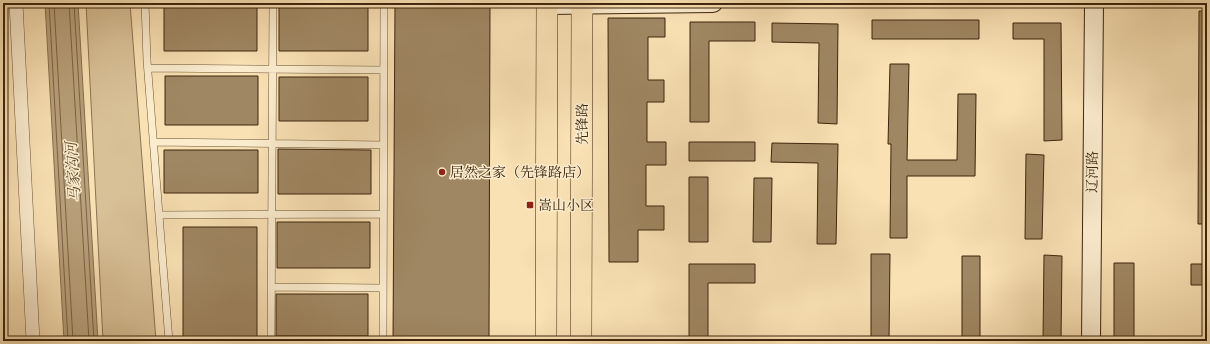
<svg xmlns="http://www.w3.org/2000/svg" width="1210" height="344" font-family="'Libre Caslon Text','Noto Serif SC',serif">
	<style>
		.green { fill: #d9c197; stroke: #8b7452 }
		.water { fill: #b9a17b; stroke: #87704f }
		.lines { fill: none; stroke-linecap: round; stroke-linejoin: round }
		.shore { stroke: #7b6444; stroke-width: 1 }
		.building { fill: #9f8763; stroke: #3d260c }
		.service-casing { stroke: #6c5536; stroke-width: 8 }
		.minor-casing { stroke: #6c5536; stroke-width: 14 }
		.secondary-casing { stroke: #3d260c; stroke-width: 20 }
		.primary-casing { stroke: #3d260c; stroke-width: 22 }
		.service { stroke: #fbecce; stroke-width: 7 }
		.minor { stroke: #fbecce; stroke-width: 13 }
		.secondary { stroke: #fbecce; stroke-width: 18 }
		.primary { stroke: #f9e1b4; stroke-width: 21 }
		.poi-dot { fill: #8f2418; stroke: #fbecce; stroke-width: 1.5 }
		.labels { text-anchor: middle; stroke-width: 3; stroke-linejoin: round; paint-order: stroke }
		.street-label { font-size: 14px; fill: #3d260c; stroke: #fbecce }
		.poi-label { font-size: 14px; fill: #3d260c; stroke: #fbecce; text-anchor: start }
		.water-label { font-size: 15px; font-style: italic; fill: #624b2d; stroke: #fbecce }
	</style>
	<rect width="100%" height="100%" fill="#f9e1b4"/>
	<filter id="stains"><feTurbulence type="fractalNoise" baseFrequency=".005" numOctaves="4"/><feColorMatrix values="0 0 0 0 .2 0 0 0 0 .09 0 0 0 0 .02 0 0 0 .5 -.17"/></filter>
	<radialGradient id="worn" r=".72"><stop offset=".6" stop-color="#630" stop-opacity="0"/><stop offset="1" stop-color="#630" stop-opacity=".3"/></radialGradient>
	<path class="green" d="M 86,3 L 130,3 L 156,341 L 103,341 Z"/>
	<path class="water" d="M 45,3 L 78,3 L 98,341 L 64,341 Z"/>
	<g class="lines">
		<path class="shore" d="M 49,3 L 68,341
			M 54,3 L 73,341
			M 69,3 L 89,341
			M 74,3 L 94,341"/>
	</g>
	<path class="building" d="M 279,3 L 368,3 L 368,51 L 279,51 Z
		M 395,3 L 490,3 L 489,341 L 393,341 Z
		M 164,5 L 257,5 L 257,51 L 164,51 Z
		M 1199,11 L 1207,11 L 1207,224 L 1198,224 Z
		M 608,18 L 665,18 L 665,37 L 648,37 L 648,80 L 664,80 L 664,102 L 647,102 L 647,142 L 666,142 L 666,165 L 646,165 L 646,206 L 664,206 L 664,230 L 638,230 L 638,262 L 609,262 Z
		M 872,20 L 979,20 L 979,39 L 872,39 Z
		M 690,22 L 755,22 L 755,41 L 709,41 L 709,122 L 690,122 Z
		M 772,23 L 838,24 L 837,124 L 818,123 L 819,43 L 772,42 Z
		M 1013,23 L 1061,23 L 1062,140 L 1044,141 L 1044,39 L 1013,39 Z
		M 890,64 L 909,64 L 907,160 L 957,160 L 958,94 L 976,94 L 975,176 L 907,176 L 907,238 L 890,238 L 891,144 L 888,144 Z
		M 165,76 L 258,76 L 258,125 L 165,125 Z
		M 279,77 L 368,77 L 368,121 L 279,121 Z
		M 689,142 L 755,142 L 755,161 L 689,161 Z
		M 772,143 L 838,144 L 836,244 L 817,244 L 818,163 L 771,162 Z
		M 278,149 L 371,150 L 371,194 L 278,194 Z
		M 164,150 L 258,150 L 258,193 L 164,193 Z
		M 1026,154 L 1044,155 L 1042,239 L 1025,239 Z
		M 689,177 L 708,177 L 708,242 L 689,242 Z
		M 754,178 L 772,178 L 771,242 L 753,242 Z
		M 277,222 L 370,222 L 370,268 L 277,268 Z
		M 183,227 L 257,227 L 257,341 L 183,341 Z
		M 871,254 L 890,254 L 889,341 L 871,341 Z
		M 1044,255 L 1062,256 L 1061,341 L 1043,341 Z
		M 962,256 L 980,256 L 980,341 L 962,341 Z
		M 1114,263 L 1134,263 L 1134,341 L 1114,341 Z
		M 689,264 L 755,264 L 755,283 L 708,283 L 708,341 L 689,341 Z
		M 1191,264 L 1207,264 L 1207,285 L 1191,285 Z
		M 276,294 L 368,294 L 368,336 L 276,336 Z"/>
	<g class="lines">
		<g class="service-casing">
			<path id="service" d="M 145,3 L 147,60 L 159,215 L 383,214
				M 148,68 L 384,70
				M 153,142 L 384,145
				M 159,215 L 169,341
				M 271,287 L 383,288
				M 271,341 L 273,3
				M 383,341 L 384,3"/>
		</g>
		<g class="minor-casing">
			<path id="minor" d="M 16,3 L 33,341"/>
		</g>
		<g class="secondary-casing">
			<path id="secondary" d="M 547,5 L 713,3
				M 1091,341 L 1094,3"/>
		</g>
		<g class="primary-casing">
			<path id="primary" d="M 546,341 L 547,3
				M 581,341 L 582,3"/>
		</g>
		<use href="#service" class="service"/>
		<use href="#minor" class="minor"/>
		<use href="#secondary" class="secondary"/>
		<use href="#primary" class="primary"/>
	</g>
	<g class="poi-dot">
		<circle cx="442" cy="172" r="4"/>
		<rect x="526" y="201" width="8" height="8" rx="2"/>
	</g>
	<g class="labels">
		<g class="street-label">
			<text transform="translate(582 124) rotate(-90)" y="5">先锋路</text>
			<text transform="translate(1092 172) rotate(-89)" y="5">辽河路</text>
		</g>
		<g class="poi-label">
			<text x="450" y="177">居然之家（先锋路店）</text>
			<text x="538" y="210">嵩山小区</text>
		</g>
		<g class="water-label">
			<text transform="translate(73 172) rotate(-94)" y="5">马家沟河</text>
		</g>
	</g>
	<rect width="1210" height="344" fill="none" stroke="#f9e1b4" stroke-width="16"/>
	<rect x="4" y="4" width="1202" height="336" fill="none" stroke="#3d260c" stroke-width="2"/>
	<rect x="8" y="8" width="1194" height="328" fill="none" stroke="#3d260c"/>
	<rect width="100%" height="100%" filter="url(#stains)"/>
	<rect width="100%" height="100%" fill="url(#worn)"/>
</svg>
